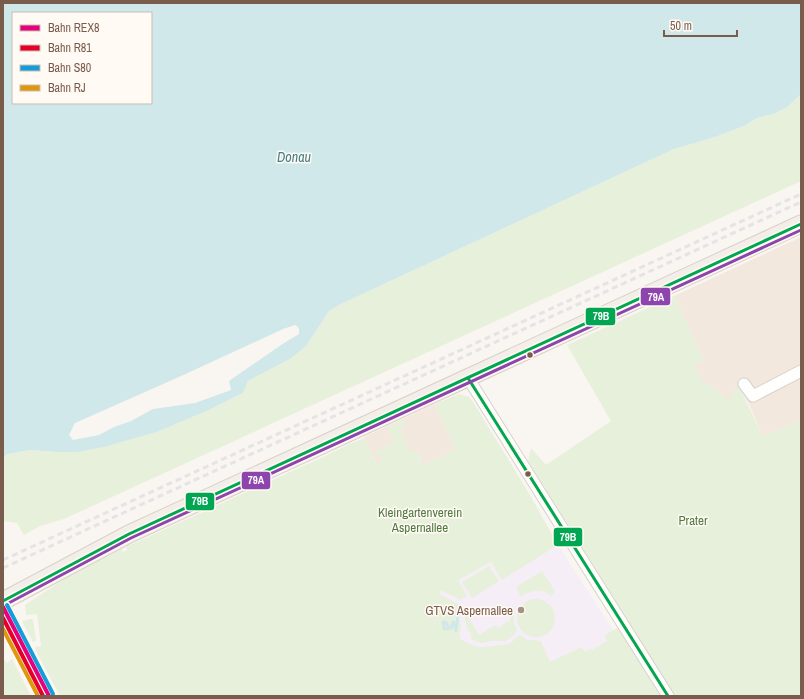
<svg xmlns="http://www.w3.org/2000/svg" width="804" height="699" font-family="'Archivo Narrow',sans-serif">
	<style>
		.residential { fill: #f2e8de }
		.education { fill: #f6eef6 }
		.green { fill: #e7f0db }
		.water { fill: #d0e8ea; fill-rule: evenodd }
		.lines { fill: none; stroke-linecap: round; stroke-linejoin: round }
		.stream { stroke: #d0e8ea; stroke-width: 3 }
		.minor-casing { stroke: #d7d1cb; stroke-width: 13 }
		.primary-casing { stroke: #dad1cc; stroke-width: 19 }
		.minor { stroke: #fefefd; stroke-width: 11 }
		.primary { stroke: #f3eee8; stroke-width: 17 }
		.rail { stroke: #e6e3e7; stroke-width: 3; stroke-dasharray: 6 4; stroke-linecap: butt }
		.bus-1-casing { stroke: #fffaf3; stroke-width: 6 }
		.bus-2-casing { stroke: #fffaf3; stroke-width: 6 }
		.bus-1 { stroke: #00a651; stroke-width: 3 }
		.bus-2 { stroke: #8e44ad; stroke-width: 3 }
		.rail-1-casing { stroke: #fffaf3; stroke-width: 7 }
		.rail-2-casing { stroke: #fffaf3; stroke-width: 7 }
		.rail-3-casing { stroke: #fffaf3; stroke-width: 7 }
		.rail-4-casing { stroke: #fffaf3; stroke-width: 7 }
		.rail-1 { stroke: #e5007d; stroke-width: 4 }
		.rail-2 { stroke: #e4002b; stroke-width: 4 }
		.rail-3 { stroke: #159dd9; stroke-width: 4 }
		.rail-4 { stroke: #de970f; stroke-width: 4 }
		.bus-dot { fill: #7a5c4d; stroke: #fffaf3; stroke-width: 1.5 }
		.poi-dot { fill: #a69286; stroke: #fffaf3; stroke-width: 1.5 }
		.labels { text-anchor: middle; stroke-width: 3; stroke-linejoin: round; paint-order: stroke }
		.park-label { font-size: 13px; fill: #537a41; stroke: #fffaf3 }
		.poi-label { font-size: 13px; fill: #7a5c4d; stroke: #fffaf3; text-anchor: end }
		.water-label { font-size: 14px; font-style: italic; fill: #437c86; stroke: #fffaf3 }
		.line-badge { stroke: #fffaf3; stroke-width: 1.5 }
		.badge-label { font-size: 11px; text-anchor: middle; font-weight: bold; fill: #fff }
	</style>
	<rect width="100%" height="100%" fill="#f9f5f0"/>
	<path class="residential" d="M 801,237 L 801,420 L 763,437 L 749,404 L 738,385 L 729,401 L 712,409 L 694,365 L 704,360 L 674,296 Z
		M 435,404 L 456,450 L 423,465 L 417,452 L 380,472 L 364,437 Z"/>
	<path class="education" d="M 558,545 L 613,630 L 604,636 L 608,641 L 592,651 L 585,653 L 582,648 L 506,683 L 417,631 L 431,585 L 509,549 L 519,569 Z"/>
	<path class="green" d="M 801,94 L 801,181 L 64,519 L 40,526 L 24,535 L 17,523 L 3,521 L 3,457 L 8,454 L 30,450 L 58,452 L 78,452 L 104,447 L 157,432 L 211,409 L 243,393 L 248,381 L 290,359 L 306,346 L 329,311 L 341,304 L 674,149 L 715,137 L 744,126 L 757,118 L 773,114 L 786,108 Z
		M 674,296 L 704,360 L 694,365 L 701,380 L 713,387 L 728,401 L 738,384 L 763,437 L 801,420 L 801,696 L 60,696 L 36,651 L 35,647 L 41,646 L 37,614 L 26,615 L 25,605 L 63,580 L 122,549 L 123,552 L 127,550 L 126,547 L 323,457 L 349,444 L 365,438 L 376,464 L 382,461 L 379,454 L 376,455 L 374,452 L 380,449 L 383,451 L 386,450 L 386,446 L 394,442 L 387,426 L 402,420 L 406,427 L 400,430 L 411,453 L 416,450 L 423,465 L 456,450 L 435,404 L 459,394 L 469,397 L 475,405 L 530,495 L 558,545 L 502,580 L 491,562 L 458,580 L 467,596 L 461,600 L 440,590 L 439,594 L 458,604 L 461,629 L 459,634 L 461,640 C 466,642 474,646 479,647 C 484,647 507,645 511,643 C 514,640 516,637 520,635 L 528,640 L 541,641 L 550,662 L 582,647 L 585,652 L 591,649 L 592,650 L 607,641 L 604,636 L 613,630 L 630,623 L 528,461 L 531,448 L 546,465 L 611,421 L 567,345 Z
		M 489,566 L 499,581 L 472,598 L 462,582 Z
		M 542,571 L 555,591 L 552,596 C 542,589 531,589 521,597 L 516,587 Z
		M517 618a19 19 0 1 1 38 0a19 19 0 1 1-38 0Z
		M 463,608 L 479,635 L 496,625 L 498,628 L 511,619 L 509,616 L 514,614 L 514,623 L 517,630 L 514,635 L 506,641 L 491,641 L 481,643 L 471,639 L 471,634 L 467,629 Z
		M 28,619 L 33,619 L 36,641 L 33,642 L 22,621 L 28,620 Z
		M 3,659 L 7,663 L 12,659 L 31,696 L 3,696 Z"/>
	<path class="water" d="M 3,3 L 801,3 L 801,94 L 786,108 L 773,114 L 757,118 L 744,126 L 715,137 L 674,149 L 341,304 L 329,311 L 306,346 L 290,359 L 248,381 L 243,393 L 211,409 L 157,432 L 104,447 L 78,452 L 58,452 L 30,450 L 8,454 L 3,457 ZM 13,13 L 151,13 L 151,103 L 13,103 ZM 295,325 L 299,328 L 299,334 L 281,345 L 229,381 L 231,390 L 195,403 L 153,409 L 131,421 L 114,427 L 99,435 L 73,440 L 69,435 L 75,423 L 179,377 L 283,329 Z"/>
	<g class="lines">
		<path class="stream" d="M 451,616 L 447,612 L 450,609 L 454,611 L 455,615 L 457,613
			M 455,625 L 456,631 L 458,614
			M 448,627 L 446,622 L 443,622 L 444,629 L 451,628 L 453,622 L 455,624 L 453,626 L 453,624 L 454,624"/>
		<g class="minor-casing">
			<path id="minor" d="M 468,378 L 668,696
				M 744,384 L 753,396 L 801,371"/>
		</g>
		<g class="primary-casing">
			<path id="primary" d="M 3,601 L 129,534 L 801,224"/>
		</g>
		<use href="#minor" class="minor"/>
		<use href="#primary" class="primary"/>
		<path class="rail" d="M 3,560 L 801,194
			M 3,568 L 801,202"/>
		<g class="bus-1-casing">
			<path id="bus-1" d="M 468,378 L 668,696
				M 3,601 L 129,534 L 801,224"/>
		</g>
		<g class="bus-2-casing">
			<path id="bus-2" d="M 5,605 L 131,538 L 801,230"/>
		</g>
		<use href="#bus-1" class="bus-1"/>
		<use href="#bus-2" class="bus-2"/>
		<g class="rail-1-casing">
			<path id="rail-1" d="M 3,607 L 49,696"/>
		</g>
		<g class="rail-2-casing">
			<path id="rail-2" d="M 3,618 L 43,696"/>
		</g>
		<g class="rail-3-casing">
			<path id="rail-3" d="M 7,605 L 53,694"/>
		</g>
		<g class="rail-4-casing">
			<path id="rail-4" d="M 3,629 L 38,696"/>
		</g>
		<use href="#rail-1" class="rail-1"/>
		<use href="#rail-2" class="rail-2"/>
		<use href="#rail-3" class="rail-3"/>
		<use href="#rail-4" class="rail-4"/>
	</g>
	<g class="bus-dot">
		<circle cx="530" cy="355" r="3.5"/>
		<circle cx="528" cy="474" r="3.5"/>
	</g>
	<circle class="poi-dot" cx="521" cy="610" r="4"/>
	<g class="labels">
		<g class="park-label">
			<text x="420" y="517">Kleingartenverein<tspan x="420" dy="15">Aspernallee</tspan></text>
			<text x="693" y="525">Prater</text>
		</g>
		<g class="poi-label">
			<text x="513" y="615">GTVS Aspernallee</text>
		</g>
		<g class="water-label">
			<text x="294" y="162">Donau</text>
		</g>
	</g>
	<g class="line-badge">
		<rect x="640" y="287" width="31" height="19" rx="4" fill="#8e44ad"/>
		<rect x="585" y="307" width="31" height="19" rx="4" fill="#00a651"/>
		<rect x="241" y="471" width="30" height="19" rx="4" fill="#8e44ad"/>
		<rect x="185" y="492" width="30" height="19" rx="4" fill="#00a651"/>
		<rect x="553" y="527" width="30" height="20" rx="4" fill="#00a651"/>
	</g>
	<g class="badge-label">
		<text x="656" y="301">79A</text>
		<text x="601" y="320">79B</text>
		<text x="256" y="484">79A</text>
		<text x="200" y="505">79B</text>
		<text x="568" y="541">79B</text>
	</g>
	<rect width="804" height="699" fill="none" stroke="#7a5c4d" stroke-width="8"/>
	<rect x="12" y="12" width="140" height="92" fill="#fffaf3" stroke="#cabbb1"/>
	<rect x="20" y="25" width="20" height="6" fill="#e5007d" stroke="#cabbb1"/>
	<text x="48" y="32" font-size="12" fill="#7a5c4d">Bahn REX8</text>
	<rect x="20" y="45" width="20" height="6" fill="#e4002b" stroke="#cabbb1"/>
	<text x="48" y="52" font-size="12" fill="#7a5c4d">Bahn R81</text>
	<rect x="20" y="65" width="20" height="6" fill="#159dd9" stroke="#cabbb1"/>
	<text x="48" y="72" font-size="12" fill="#7a5c4d">Bahn S80</text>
	<rect x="20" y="85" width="20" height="6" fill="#de970f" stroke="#cabbb1"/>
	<text x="48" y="92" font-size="12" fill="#7a5c4d">Bahn RJ</text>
	<path d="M664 30v6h73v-6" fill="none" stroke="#7a5c4d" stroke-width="2"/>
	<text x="670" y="30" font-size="12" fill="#7a5c4d" stroke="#fffaf3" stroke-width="3" paint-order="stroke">50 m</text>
</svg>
